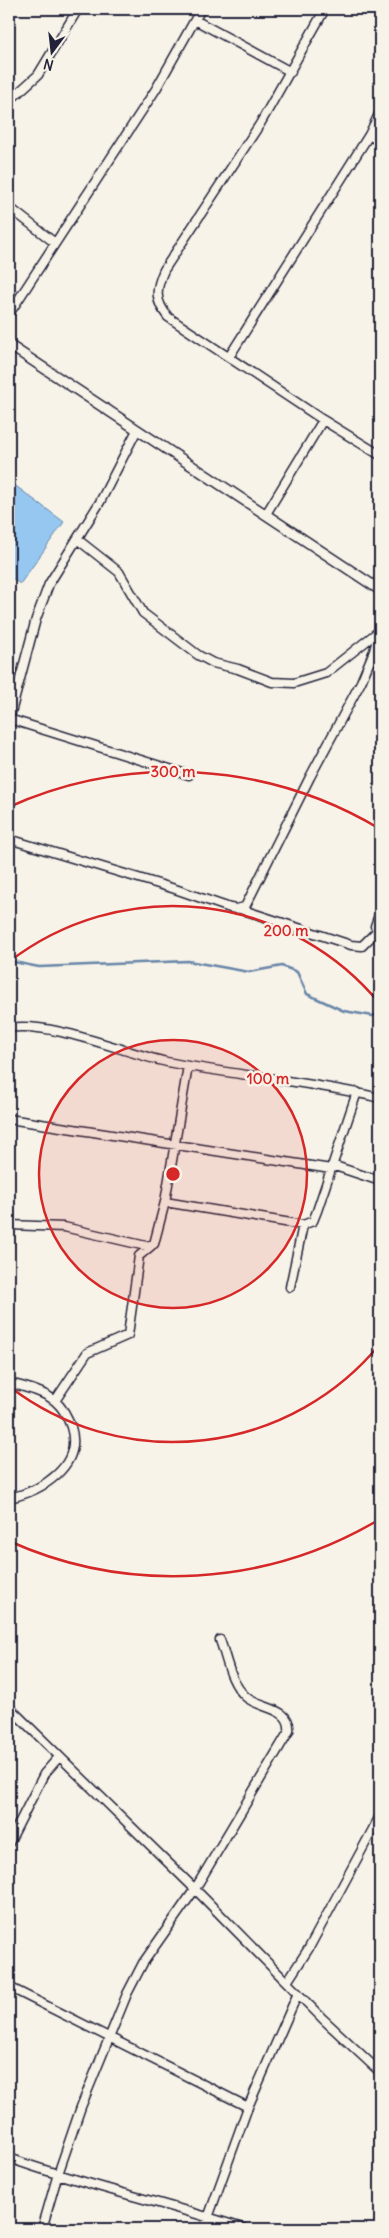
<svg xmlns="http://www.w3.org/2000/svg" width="389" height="2238" font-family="Delius,sans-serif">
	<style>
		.water { fill: #95c7f1; stroke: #6785a8 }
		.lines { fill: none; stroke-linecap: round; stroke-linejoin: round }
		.stream { stroke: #6785a8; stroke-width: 2.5 }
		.minor-casing { stroke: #22223b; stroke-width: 11 }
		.tertiary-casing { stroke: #22223b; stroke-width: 12 }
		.minor { stroke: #f7f3e8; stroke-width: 8 }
		.tertiary { stroke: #f7f3e8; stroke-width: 9 }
		.ring { fill: none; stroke: #d62828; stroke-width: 2.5 }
		.centre { fill: #d62828; stroke: #f7f3e8; stroke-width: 2.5 }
		.ring-label { font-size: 15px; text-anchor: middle; font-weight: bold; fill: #d62828; stroke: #f7f3e8; stroke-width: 5; stroke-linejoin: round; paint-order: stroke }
	</style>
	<rect width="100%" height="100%" fill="#f7f3e8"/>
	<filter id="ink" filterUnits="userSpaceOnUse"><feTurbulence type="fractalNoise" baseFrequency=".02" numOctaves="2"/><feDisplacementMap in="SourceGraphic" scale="10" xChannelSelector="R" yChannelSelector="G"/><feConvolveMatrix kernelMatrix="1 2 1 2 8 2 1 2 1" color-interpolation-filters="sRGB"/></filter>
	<g filter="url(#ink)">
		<path class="water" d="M 9,481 L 64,522 L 20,584 L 9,576 Z"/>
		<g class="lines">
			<path class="stream" d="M 9,961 L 39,967 L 188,961 L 249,972 L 282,966 L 297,972 L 307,994 L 344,1011 L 373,1016 L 380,1013"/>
			<g class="minor-casing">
				<path id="minor" d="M 325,9 L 260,124 L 164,270 C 155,290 155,301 168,317 L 323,420 L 380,455
					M 195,20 L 291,72
					M 9,101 L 38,75 L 78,9
					M 369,135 L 380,142
					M 9,207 L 55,243
					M 9,314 L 156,89 L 201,9
					M 229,357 L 369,135 L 380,112
					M 266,514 L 323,420
					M 77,539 L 119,572 L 143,613 L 198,655 L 213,663 L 238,669 L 272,682 L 294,683 L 326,673 L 379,631
					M 9,719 L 189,775
					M 9,720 L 36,619 L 49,584 L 100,502 L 137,430
					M 9,839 L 175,889 L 230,908 L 236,909 L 245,907 L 310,777 L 361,682 L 374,651 L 379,631
					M 240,909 L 351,945 L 362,946 L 377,931
					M 379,933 L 375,926 L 380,912
					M 9,1028 C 53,1021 121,1052 167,1062 C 238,1076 310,1081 380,1098
					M 9,1119 L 331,1169
					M 332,1165 L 380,1181
					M 165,1202 L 303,1225 L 313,1221 L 317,1211 L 357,1092
					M 9,1225 L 64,1227 L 146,1246 L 154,1244 L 165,1202 L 188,1066
					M 290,1287 L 303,1225
					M 9,1383 C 24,1387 43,1391 55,1401 C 62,1407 68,1418 71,1427 C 83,1466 42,1491 9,1498
					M 55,1401 L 87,1353 L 128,1335 L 139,1256 L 151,1246
					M 9,1707 L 195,1889 L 323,2019 L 380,2072
					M 9,1843 L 44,1774 L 59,1757
					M 287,1982 L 309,1948 L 380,1816
					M 9,1987 L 248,2107
					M 9,2158 C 86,2186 167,2203 245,2229
					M 42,2229 L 57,2177 L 81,2107 L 127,1994 L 143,1963 L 195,1889 L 289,1731 C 292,1707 259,1709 246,1697 C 230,1683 227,1659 220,1640
					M 204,2229 L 248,2107 L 298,1993"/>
			</g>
			<g class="tertiary-casing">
				<path id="tertiary" d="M 9,345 L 380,590"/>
			</g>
			<use href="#minor" class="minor"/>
			<use href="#tertiary" class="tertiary"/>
		</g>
	</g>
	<circle cx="173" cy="1174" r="134" fill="#d62828" fill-opacity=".12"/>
	<g class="ring">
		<circle cx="173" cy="1174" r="134"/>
		<path d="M380 1344A268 268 0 0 1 10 1387M10 961A268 268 0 0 1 380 1004"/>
		<path d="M380 1519A402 402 0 0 1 9 1541M9 807A402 402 0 0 1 380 829"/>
	</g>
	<circle cx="173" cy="1174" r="8" class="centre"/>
	<g class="ring-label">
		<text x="173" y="777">300 m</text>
		<text x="286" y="936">200 m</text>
		<text x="268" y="1084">100 m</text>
	</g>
	<rect width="389" height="2238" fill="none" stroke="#f7f3e8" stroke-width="30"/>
	<rect x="15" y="15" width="359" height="2208" fill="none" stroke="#22223b" stroke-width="2" filter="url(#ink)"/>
	<g transform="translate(52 52) rotate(195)" stroke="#f7f3e8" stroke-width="4" paint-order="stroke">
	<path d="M0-4L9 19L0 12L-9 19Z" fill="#22223b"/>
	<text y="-8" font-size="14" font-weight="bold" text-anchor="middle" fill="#22223b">N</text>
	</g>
</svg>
